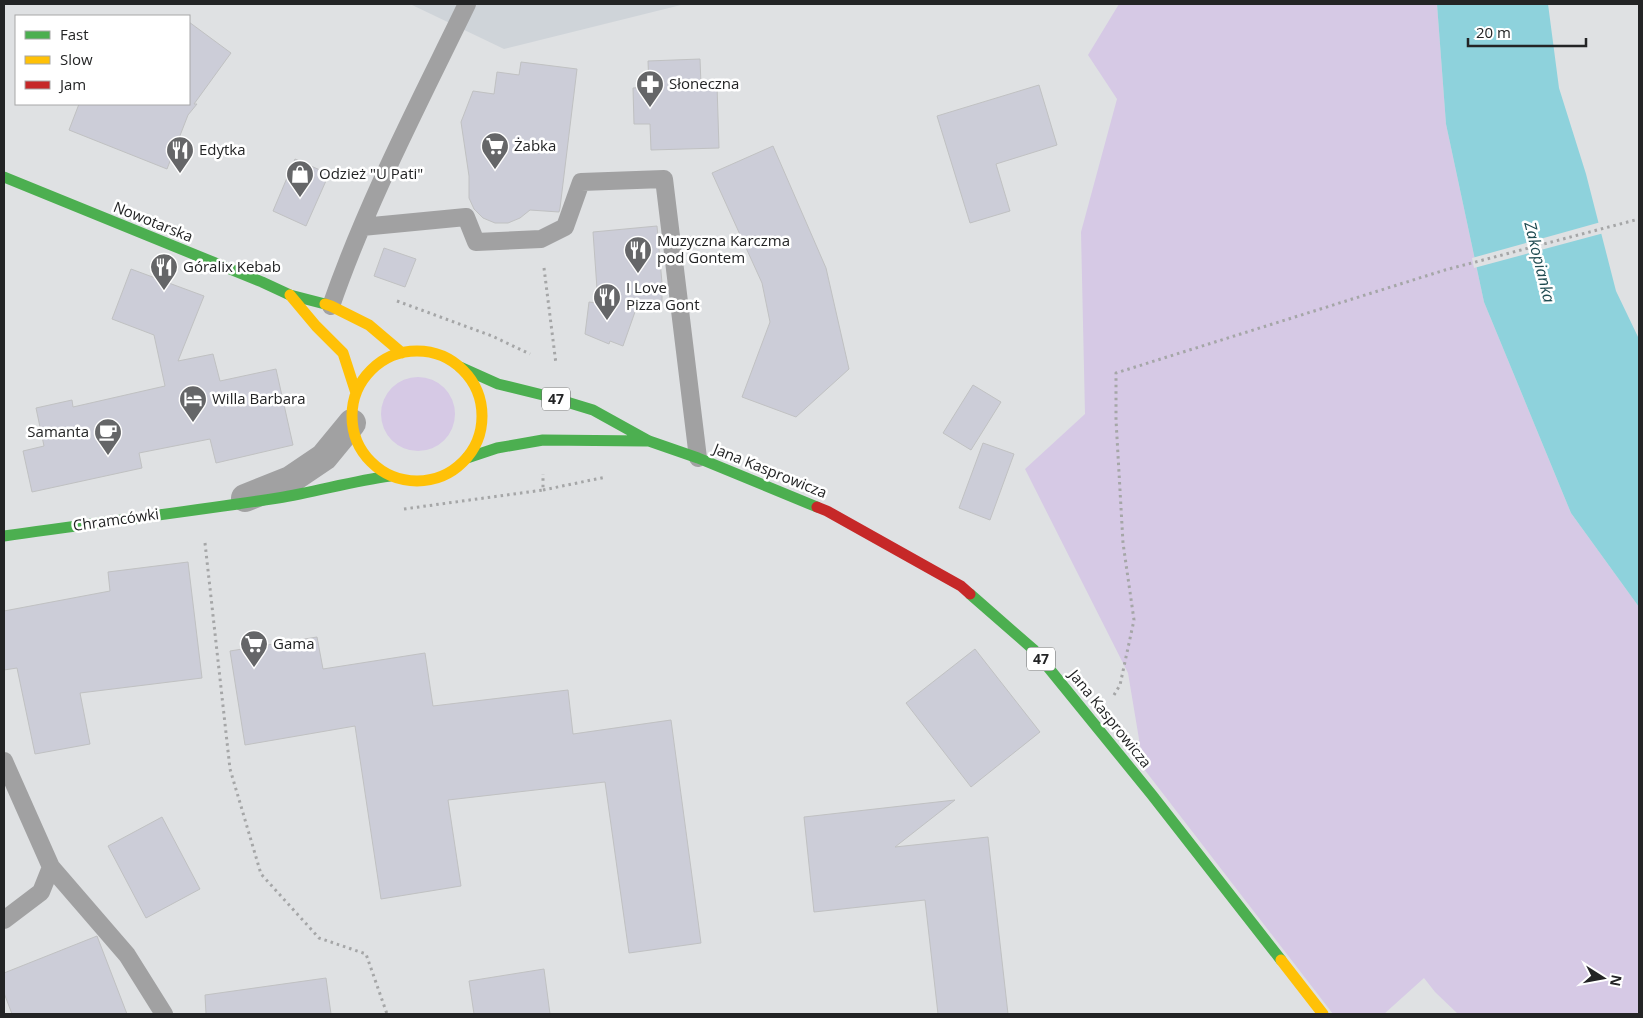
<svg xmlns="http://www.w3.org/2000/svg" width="1643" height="1018" font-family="'Open Sans',sans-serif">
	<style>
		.built { fill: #cfd4d9 }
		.green { fill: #d6c9e5 }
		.water { fill: #8ed2dc }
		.pier { fill: #dfe1e3 }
		.building { fill: #cccdd8; stroke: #c0c1c2 }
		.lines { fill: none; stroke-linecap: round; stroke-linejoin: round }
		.path { stroke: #a5a6a7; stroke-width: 3; stroke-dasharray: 2.5 4; stroke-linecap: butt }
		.lane { stroke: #a1a1a2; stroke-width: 18 }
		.street { stroke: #a1a1a2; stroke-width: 28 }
		.fast { stroke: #4caf50; stroke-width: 11 }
		.slow { stroke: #ffc107; stroke-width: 11 }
		.jam { stroke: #c62828; stroke-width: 11 }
		.labels { text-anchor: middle; stroke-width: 5; stroke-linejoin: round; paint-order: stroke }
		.shield { fill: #fff; stroke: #656666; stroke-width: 1 }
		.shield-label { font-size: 14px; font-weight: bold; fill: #232425 }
		.poi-label { font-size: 15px; fill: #232425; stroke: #fff; text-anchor: start }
		.street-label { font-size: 15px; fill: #232425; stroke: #fff }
		.water-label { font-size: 16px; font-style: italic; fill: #1f4b51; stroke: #fff }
	</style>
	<rect width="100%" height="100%" fill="#dfe1e3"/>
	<path class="built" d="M 410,4 L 685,4 L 504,49 Z"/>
	<path class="green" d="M 1119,4 L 1437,4 L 1446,124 L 1484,302 L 1571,513 L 1639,607 L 1639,1014 L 1458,1014 L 1435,992 L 1424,978 L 1384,1014 L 1333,1014 L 1144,769 L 1128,673 L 1025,469 L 1085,414 L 1081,232 L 1117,99 L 1088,55 Z
		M381 414a37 37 0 1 1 74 0a37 37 0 1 1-74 0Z"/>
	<path class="water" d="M 1437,4 L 1548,4 L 1559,88 L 1586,174 L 1616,291 L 1639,339 L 1639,607 L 1571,513 L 1484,302 L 1446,124 Z"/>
	<path class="pier" d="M 1601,222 L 1604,233 L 1474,268 L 1472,258 Z"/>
	<path class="building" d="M 189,22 L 231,53 L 194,104 L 197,104 L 188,115 L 167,169 L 69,130 L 79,104 L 189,104 Z
		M 700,59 L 701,85 L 717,85 L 719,148 L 651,150 L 650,124 L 634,124 L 633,88 L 649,87 L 648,61 Z
		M 521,62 L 577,69 L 560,208 L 559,212 L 530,210 L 520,218 L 508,223 L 495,223 L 483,218 L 474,209 L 469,198 L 469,176 L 461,122 L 473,91 L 494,94 L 497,72 L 519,75 Z
		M 1039,85 L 1057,145 L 996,164 L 1010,211 L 970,223 L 937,116 Z
		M 773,146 L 826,268 L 849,369 L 796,417 L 742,397 L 770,322 L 762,283 L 712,173 Z
		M 295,159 L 329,174 L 306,226 L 273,211 Z
		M 657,226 L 662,283 L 662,306 L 636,309 L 623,346 L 610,341 L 609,344 L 585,334 L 589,302 L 598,303 L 593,232 Z
		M 384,248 L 416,259 L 405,287 L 374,276 Z
		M 131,269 L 204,296 L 178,361 L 213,354 L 220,381 L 276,369 L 293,445 L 216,463 L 210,439 L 139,453 L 142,468 L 32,492 L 23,451 L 44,446 L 36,408 L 72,400 L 73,407 L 165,386 L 154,335 L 112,319 Z
		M 973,385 L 1001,402 L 971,450 L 943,433 Z
		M 983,443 L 1014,454 L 990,520 L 959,508 Z
		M 188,562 L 202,678 L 80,693 L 90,744 L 35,754 L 17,668 L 4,670 L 4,611 L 110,591 L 108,572 Z
		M 317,637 L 323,669 L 425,653 L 433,706 L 568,690 L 573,734 L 671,720 L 701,943 L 629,953 L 605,782 L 448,800 L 461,886 L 381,899 L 355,726 L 245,745 L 230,651 Z
		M 975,649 L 1040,732 L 971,787 L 906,703 Z
		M 955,800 L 895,847 L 988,837 L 1008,1014 L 938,1014 L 925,900 L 814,912 L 804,817 Z
		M 162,817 L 200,889 L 146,918 L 108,846 Z
		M 97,936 L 127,1014 L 12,1014 L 4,993 L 4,973 Z
		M 544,969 L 550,1014 L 474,1014 L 469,981 Z
		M 326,978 L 331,1014 L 206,1014 L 205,995 Z"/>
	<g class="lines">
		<path class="path" d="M 544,268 L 556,364
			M 397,301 L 492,336 L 530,354
			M 543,490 L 606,477
			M 404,509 L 543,490 L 543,474
			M 205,543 L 230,769 L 261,874 L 319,938 L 366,954 L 387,1014
			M 1114,695 L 1120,685 L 1134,620 L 1123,543 L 1116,420 L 1116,373 L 1445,270 L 1639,219"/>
		<path class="lane" d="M 362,227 L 466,217 L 476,242 L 541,239 L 565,227 L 581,182 L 664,179 L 698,458
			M 331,306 C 367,202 419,103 467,4
			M 4,761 L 51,867 L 41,892 L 4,920
			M 51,867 L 127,955 L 164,1014"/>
		<path class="street" d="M 245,498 L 290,480 L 324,457 L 352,423"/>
		<path class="fast" d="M 4,177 L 262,282 L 290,295 L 325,304
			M 460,367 L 498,384 L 547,396 L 593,410 L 649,441 L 698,458 L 817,507
			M 467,458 L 497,448 L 543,440 L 646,441
			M 4,536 C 95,523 187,512 278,498 C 316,492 352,481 390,476
			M 970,594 L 1034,650 L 1152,795 L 1281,960"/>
		<path class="slow" d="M 290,295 L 316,326 L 343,353 L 356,393
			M 325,304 L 331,306 L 369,325 L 402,353
			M352 416a65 65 0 1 1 130 0a65 65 0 1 1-130 0Z
			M 1281,960 L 1323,1014"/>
		<path class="jam" d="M 817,507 L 827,511 L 961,586 L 970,594"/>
	</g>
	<defs>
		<g id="pharmacy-pin" transform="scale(1.4375)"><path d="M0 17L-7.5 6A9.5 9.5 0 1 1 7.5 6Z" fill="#656668" stroke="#fff"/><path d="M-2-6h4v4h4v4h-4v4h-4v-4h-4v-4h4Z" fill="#fff"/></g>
		<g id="supermarket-pin" transform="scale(1.4375)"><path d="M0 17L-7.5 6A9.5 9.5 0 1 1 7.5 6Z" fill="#656668" stroke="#fff"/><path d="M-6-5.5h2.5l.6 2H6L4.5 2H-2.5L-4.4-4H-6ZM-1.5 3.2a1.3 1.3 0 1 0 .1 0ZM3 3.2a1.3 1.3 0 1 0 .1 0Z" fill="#fff"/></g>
		<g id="restaurant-pin" transform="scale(1.4375)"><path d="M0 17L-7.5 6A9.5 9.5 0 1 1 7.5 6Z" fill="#656668" stroke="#fff"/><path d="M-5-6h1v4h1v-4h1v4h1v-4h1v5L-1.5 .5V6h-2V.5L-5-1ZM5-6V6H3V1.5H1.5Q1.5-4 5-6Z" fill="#fff"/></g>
		<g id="shop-pin" transform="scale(1.4375)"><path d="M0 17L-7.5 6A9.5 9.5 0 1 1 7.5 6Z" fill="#656668" stroke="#fff"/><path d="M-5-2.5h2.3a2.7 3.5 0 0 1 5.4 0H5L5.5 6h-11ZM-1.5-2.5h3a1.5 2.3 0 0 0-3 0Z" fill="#fff"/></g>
		<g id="hotel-pin" transform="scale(1.4375)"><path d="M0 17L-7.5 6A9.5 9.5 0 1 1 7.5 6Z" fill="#656668" stroke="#fff"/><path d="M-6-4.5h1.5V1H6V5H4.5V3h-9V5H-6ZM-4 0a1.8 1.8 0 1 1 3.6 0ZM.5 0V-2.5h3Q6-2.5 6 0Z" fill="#fff"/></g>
		<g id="cafe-pin" transform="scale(1.4375)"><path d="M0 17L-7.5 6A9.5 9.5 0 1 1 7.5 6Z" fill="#656668" stroke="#fff"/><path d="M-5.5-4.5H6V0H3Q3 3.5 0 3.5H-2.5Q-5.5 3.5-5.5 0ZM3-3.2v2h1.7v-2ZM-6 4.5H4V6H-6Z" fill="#fff"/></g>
	</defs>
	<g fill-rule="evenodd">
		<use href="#pharmacy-pin" x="650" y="84"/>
		<use href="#supermarket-pin" x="495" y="146"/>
		<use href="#restaurant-pin" x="180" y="150"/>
		<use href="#shop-pin" x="300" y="174"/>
		<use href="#restaurant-pin" x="638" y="250"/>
		<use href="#restaurant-pin" x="164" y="267"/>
		<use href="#restaurant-pin" x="607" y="297"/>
		<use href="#hotel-pin" x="193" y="399"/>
		<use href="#cafe-pin" x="108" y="432"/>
		<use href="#supermarket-pin" x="254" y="644"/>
	</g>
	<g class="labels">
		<g class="shield">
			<rect x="542" y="387.5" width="28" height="23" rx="4"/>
			<rect x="1027" y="647.5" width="28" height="23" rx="4"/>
		</g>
		<g class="shield-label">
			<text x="556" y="404">47</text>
			<text x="1041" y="664">47</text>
		</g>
		<g class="poi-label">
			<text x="669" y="89">Słoneczna</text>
			<text x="514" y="151">Żabka</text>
			<text x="199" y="155">Edytka</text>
			<text x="319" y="179">Odzież "U Pati"</text>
			<text x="657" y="246">Muzyczna Karczma<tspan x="657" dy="17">pod Gontem</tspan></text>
			<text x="183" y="272">Góralix Kebab</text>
			<text x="626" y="293">I Love<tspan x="626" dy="17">Pizza Gont</tspan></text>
			<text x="212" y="404">Willa Barbara</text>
			<text x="89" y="437" text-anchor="end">Samanta</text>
			<text x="273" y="649">Gama</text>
		</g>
		<g class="street-label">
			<text transform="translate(153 222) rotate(22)" y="5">Nowotarska</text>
			<text transform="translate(770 471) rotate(22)" y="5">Jana Kasprowicza</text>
			<text transform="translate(116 520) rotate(-8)" y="5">Chramcówki</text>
			<text transform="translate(1110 719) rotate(51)" y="5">Jana Kasprowicza</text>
		</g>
		<g class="water-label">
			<text transform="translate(1540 262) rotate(76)" y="6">Zakopianka</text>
		</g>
	</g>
	<rect width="1643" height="1018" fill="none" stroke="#232425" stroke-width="10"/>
	<rect x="15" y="15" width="175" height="90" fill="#ffffff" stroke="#a7a7a8"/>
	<rect x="25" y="31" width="25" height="8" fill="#4caf50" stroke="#a7a7a8"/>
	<text x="60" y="40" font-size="15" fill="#232425">Fast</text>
	<rect x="25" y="56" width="25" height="8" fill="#ffc107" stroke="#a7a7a8"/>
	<text x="60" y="65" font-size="15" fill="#232425">Slow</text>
	<rect x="25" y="81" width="25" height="8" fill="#c62828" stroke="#a7a7a8"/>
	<text x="60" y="90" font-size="15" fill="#232425">Jam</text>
	<g transform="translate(1603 978) rotate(101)" stroke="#ffffff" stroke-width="4" paint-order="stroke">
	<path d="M0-4L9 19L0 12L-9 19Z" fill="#232425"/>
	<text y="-8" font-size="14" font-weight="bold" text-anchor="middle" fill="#232425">N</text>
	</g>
	<path d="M1468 38v8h118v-8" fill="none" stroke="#232425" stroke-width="2.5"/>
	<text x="1476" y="38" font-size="15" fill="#232425" stroke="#ffffff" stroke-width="4" paint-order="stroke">20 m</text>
</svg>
